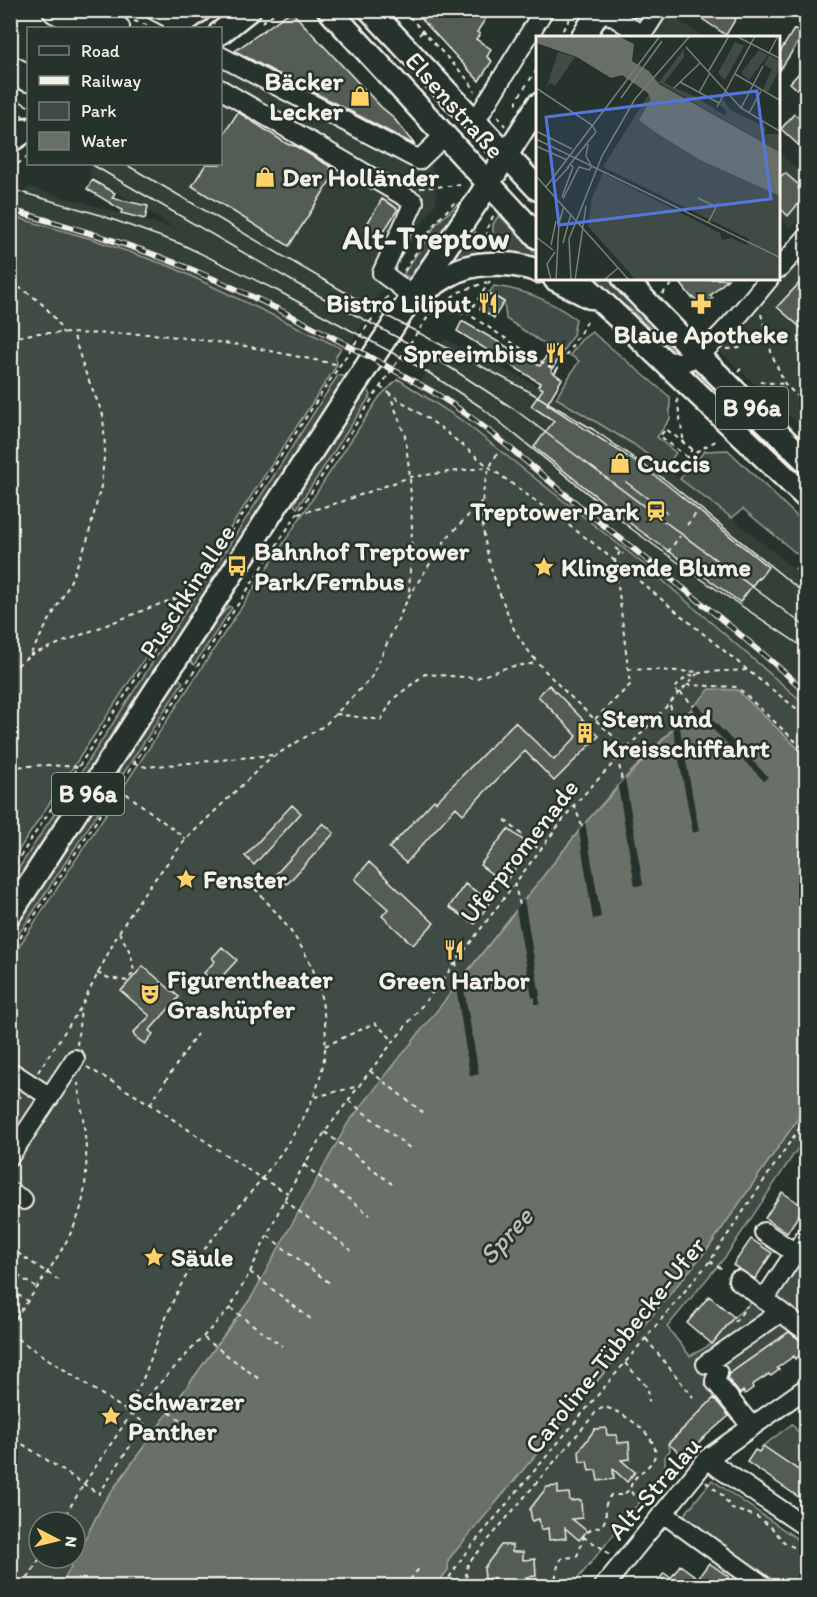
<svg xmlns="http://www.w3.org/2000/svg" width="817" height="1597" font-family="Itim,sans-serif">
	<style>
		.built { fill: #333f39 }
		.green { fill: #414b45; stroke: #9a9e96; stroke-width: 1.5; fill-rule: evenodd }
		.water { fill: #676f68; stroke: #9fa39b; stroke-width: 1.5 }
		.pier { fill: #26332d }
		.building { fill: #525c55; stroke: #f4f1e8; stroke-width: 1.5 }
		.lines { fill: none; stroke-linecap: round; stroke-linejoin: round }
		.minor-casing { stroke: #f4f1e8; stroke-width: 22 }
		.major-casing { stroke: #f4f1e8; stroke-width: 27 }
		.highway-casing { stroke: #f4f1e8; stroke-width: 30 }
		.path { stroke: #f4f1e8; stroke-width: 2; stroke-dasharray: 4.5 4.5; stroke-linecap: butt }
		.minor { stroke: #26332d; stroke-width: 18 }
		.major { stroke: #26332d; stroke-width: 22 }
		.highway { stroke: #26332d; stroke-width: 26 }
		.tram { stroke: #f4f1e8; stroke-width: 1.5 }
		.rail-casing { stroke: #f4f1e8; stroke-width: 6 }
		.rail { stroke: #26332d; stroke-width: 4; stroke-dasharray: 11; stroke-linecap: butt }
		.labels { text-anchor: middle; stroke-width: 5; stroke-linejoin: round; paint-order: stroke }
		.shield { fill: #26332d; stroke: #b6b8b0; stroke-width: 1.5 }
		.shield-label { font-size: 24px; font-weight: bold; fill: #f4f1e8 }
		.poi-label { font-size: 26px; font-weight: bold; fill: #f4f1e8; stroke: #26332d; text-anchor: start }
		.street-label { font-size: 26px; fill: #f4f1e8; stroke: #26332d }
		.water-label { font-size: 27px; font-style: italic; fill: #bcbdb5; stroke: #26332d }
		.district-label { font-size: 32px; font-weight: bold; fill: #f4f1e8; stroke: #26332d }
		.inset-road { fill: none; stroke: #787f78; stroke-width: 1.5 }
		.view { fill: #5377dc; fill-opacity: 0.15; stroke: #5377dc; stroke-width: 3 }
		.inset-edge { fill: none; stroke: #f4f1e8; stroke-width: 3 }
	</style>
	<rect width="100%" height="100%" fill="#26332d"/>
	<filter id="ink" filterUnits="userSpaceOnUse"><feTurbulence type="fractalNoise" baseFrequency=".0167" numOctaves="2"/><feDisplacementMap in="SourceGraphic" scale="12" xChannelSelector="R" yChannelSelector="G"/><feConvolveMatrix kernelMatrix="1 2 1 2 8 2 1 2 1" color-interpolation-filters="sRGB"/></filter>
	<g filter="url(#ink)">
		<path class="built" d="M 291,10 L 396,119 L 432,164 L 437,201 L 394,269 L 347,350 L 320,339 L 246,301 L 172,267 L 92,239 L 11,216 L 10,209 L 29,187 L 178,230 L 88,174 L 94,164 L 220,164 L 221,61 Z
			M 665,12 L 705,37 L 648,38 Z
			M 780,153 L 806,177 L 806,212 L 791,229 L 780,218 Z
			M 806,247 L 806,431 L 722,354 L 720,343 L 760,298 L 766,297 L 801,258 L 802,252 Z
			M 445,339 L 534,384 L 633,444 L 732,518 L 806,579 L 806,705 L 647,566 L 460,418 L 416,389 Z"/>
		<path class="green" d="M 460,202 L 461,203 L 412,278 L 403,275 L 437,223 Z
			M 499,215 L 538,256 L 538,263 L 493,256 L 493,224 Z
			M 11,216 L 92,239 L 172,267 L 341,348 L 336,356 L 337,365 L 11,862 Z
			M 474,225 L 479,258 L 444,265 Z
			M 592,279 L 609,279 L 677,351 L 672,349 L 629,308 L 613,299 Z
			M 494,286 C 526,290 549,300 576,319 L 573,335 L 563,351 L 553,345 L 546,345 L 506,319 L 504,302 L 489,293 Z
			M 592,332 L 670,397 L 670,419 L 657,437 L 676,453 L 670,461 L 676,466 L 671,472 L 633,444 L 556,398 L 579,361 L 570,355 L 581,340 Z
			M 338,375 L 348,377 L 11,899 L 11,880 L 262,494 Z
			M 398,379 L 460,419 L 646,566 L 806,705 L 806,756 L 737,690 L 697,704 L 625,778 L 586,822 L 459,982 L 251,1298 L 104,1502 L 61,1586 L 11,1586 L 10,960 L 380,396 ZM 39,1522 L 75,1522 L 75,1558 L 39,1558 Z
			M 367,388 L 371,395 L 297,508 L 294,505 L 302,487 Z
			M 728,450 L 806,525 L 806,578 L 795,569 L 803,559 L 743,509 L 732,518 L 680,479 L 691,464 L 694,463 L 705,451 Z
			M 229,606 L 232,608 L 194,665 L 188,658 L 205,633 Z
			M 176,677 L 183,682 L 11,946 L 11,931 Z
			M 806,1107 L 806,1136 L 726,1256 L 667,1327 L 690,1356 L 712,1344 L 734,1317 L 753,1301 L 791,1330 L 722,1379 L 712,1367 L 703,1373 L 719,1393 L 668,1444 L 670,1450 L 665,1457 L 665,1471 L 572,1586 L 435,1586 L 448,1570 L 448,1560 L 709,1247 Z
			M 806,1253 L 806,1319 L 776,1299 Z
			M 792,1424 L 806,1442 L 806,1476 L 763,1446 Z
			M 712,1480 L 806,1545 L 806,1586 L 778,1586 L 684,1515 Z"/>
		<path class="water" d="M 710,689 L 737,690 L 806,756 L 806,1107 L 709,1247 L 448,1560 L 448,1570 L 435,1586 L 61,1586 L 104,1502 L 251,1298 L 348,1123 L 586,822 Z"/>
		<path class="pier" d="M 697,704 L 768,777 L 764,781 L 692,708 Z
			M 679,723 L 699,831 L 693,833 L 673,728 Z
			M 625,778 L 643,885 L 635,886 L 618,786 Z
			M 585,822 L 601,917 L 593,919 L 579,831 Z
			M 524,899 L 540,996 L 539,996 L 540,1004 L 535,1004 L 535,998 L 532,997 L 516,909 Z
			M 462,978 L 479,1074 L 470,1076 L 456,986 Z"/>
		<path class="building" d="M 413,10 L 491,10 L 477,32 L 480,34 L 476,39 L 491,49 L 487,57 L 492,61 L 479,81 Z
			M 689,10 L 741,10 L 726,35 Z
			M 291,11 L 381,107 L 392,116 L 415,145 L 235,51 Z
			M 794,29 L 803,35 L 780,70 L 780,52 Z
			M 807,64 L 807,98 L 790,83 Z
			M 238,112 L 287,144 L 295,146 L 331,167 L 330,169 L 336,172 L 289,246 L 192,186 L 206,164 L 220,164 L 220,140 Z
			M 794,114 L 807,124 L 807,153 L 781,129 Z
			M 785,173 L 800,186 L 798,188 L 807,196 L 807,200 L 801,206 L 798,204 L 788,216 L 780,208 L 780,177 Z
			M 92,180 L 115,193 L 112,198 L 148,206 L 145,219 L 121,213 L 122,210 L 87,189 Z
			M 382,199 L 398,209 L 379,239 L 364,229 Z
			M 807,275 L 807,333 L 777,307 Z
			M 677,279 L 728,279 L 710,296 L 713,298 L 706,304 L 701,305 L 693,297 L 692,298 Z
			M 489,293 L 504,302 L 494,318 L 480,309 Z
			M 462,321 L 540,366 L 553,345 L 563,351 L 551,371 L 562,379 L 547,404 L 624,454 L 666,484 L 768,567 L 759,579 L 758,578 L 740,602 L 635,527 L 534,447 L 554,421 L 531,406 L 543,389 L 538,386 L 540,383 L 457,331 Z
			M 549,685 L 599,736 L 554,781 L 525,751 L 463,814 L 456,807 L 406,863 L 389,848 L 434,800 L 436,802 L 515,722 L 554,760 L 577,736 L 538,696 Z
			M 292,805 L 301,813 L 254,865 L 245,856 Z
			M 323,823 L 334,833 L 287,884 L 276,874 Z
			M 508,829 L 532,847 L 504,883 L 480,865 Z
			M 369,862 L 434,923 L 413,945 L 382,916 L 388,909 L 355,879 Z
			M 465,884 L 491,901 L 475,924 L 449,907 Z
			M 222,947 L 237,960 L 215,984 L 204,973 L 215,961 L 212,958 Z
			M 143,966 L 179,997 L 149,1031 L 153,1034 L 145,1044 L 135,1037 L 133,1033 L 150,1016 L 121,991 Z
			M 782,1192 L 804,1207 L 787,1233 L 765,1218 Z
			M 751,1239 L 772,1253 L 755,1279 L 733,1265 Z
			M 709,1296 L 734,1317 L 712,1344 L 687,1323 Z
			M 789,1332 L 800,1340 L 807,1342 L 807,1347 L 803,1350 L 804,1353 L 795,1359 L 794,1356 L 777,1368 L 779,1370 L 771,1376 L 769,1374 L 752,1385 L 753,1388 L 745,1394 L 743,1391 L 740,1394 L 728,1379 L 729,1374 Z
			M 714,1398 L 729,1416 L 701,1440 L 686,1457 L 668,1444 Z
			M 606,1428 L 607,1435 L 617,1435 L 618,1443 L 629,1442 L 630,1459 L 621,1460 L 635,1472 L 627,1482 L 613,1469 L 614,1479 L 598,1481 L 596,1470 L 589,1471 L 587,1461 L 580,1462 L 579,1451 L 595,1429 Z
			M 763,1446 L 807,1476 L 807,1489 L 800,1498 L 747,1462 L 755,1450 L 759,1452 Z
			M 558,1486 L 558,1494 L 569,1493 L 570,1501 L 581,1500 L 582,1518 L 572,1519 L 587,1531 L 579,1540 L 565,1528 L 566,1538 L 549,1540 L 548,1528 L 541,1530 L 539,1519 L 532,1521 L 530,1509 L 547,1487 Z
			M 501,1545 L 512,1545 L 512,1552 L 523,1552 L 523,1560 L 535,1559 L 536,1576 L 526,1577 L 537,1587 L 494,1587 L 493,1578 L 485,1579 L 484,1568 Z
			M 709,1563 L 729,1577 L 722,1587 L 654,1587 L 664,1573 L 671,1578 L 680,1565 L 698,1578 Z"/>
		<g class="lines">
			<g class="minor-casing">
				<path id="minor" d="M 89,10 L 120,27
					M 154,10 L 181,24
					M 603,10 L 642,35
					M 640,38 L 658,10
					M 220,56 L 419,160 L 445,135
					M 220,89 L 414,202 L 382,273 L 401,287 L 410,300
					M 475,122 L 544,10
					M 780,268 L 806,238
					M 663,361 C 670,361 680,363 686,361 C 710,354 752,299 769,279
					M 10,1071 L 50,1097
					M 10,1156 L 75,1059
					M 10,1192 L 23,1200
					M 764,1232 L 795,1253
					M 738,1280 L 806,1331
					M 764,1300 L 806,1236
					M 706,1364 L 781,1312
					M 718,1373 L 715,1381 L 752,1427
					M 708,1458 L 719,1468 L 806,1527
					M 663,1513 L 764,1586
					M 604,1586 L 708,1458 L 806,1388"/>
			</g>
			<g class="major-casing">
				<path id="major" d="M 329,10 L 538,237
					M 370,10 L 538,189
					M 175,28 L 200,10
					M 220,33 L 249,10
					M 582,38 L 600,10
					M 10,141 L 28,129
					M 555,279 L 590,297
					M 578,279 L 806,497
					M 624,279 L 698,355 L 806,461
					M 419,294 C 432,286 445,276 459,270 C 482,261 515,262 538,271
					M 10,914 L 410,300 L 476,203 L 538,105"/>
			</g>
			<g class="highway-casing">
				<path id="highway" d="M 56,10 L 94,28
					M 10,69 L 28,78"/>
			</g>
			<path class="path" d="M 403,10 L 470,82 L 475,92
				M 403,17 L 409,12
				M 134,21 L 147,25 L 149,28
				M 262,22 L 279,10
				M 419,35 L 425,29
				M 558,38 L 575,10
				M 517,104 L 517,99 L 538,68
				M 498,116 L 505,126
				M 10,169 L 28,157
				M 420,188 L 460,185
				M 488,246 L 487,229 L 494,214
				M 404,271 L 436,222 L 454,203
				M 490,281 L 468,314 L 556,371 L 555,373
				M 10,283 C 33,294 53,310 63,333
				M 662,294 L 678,279
				M 432,311 L 468,314
				M 761,314 L 772,355 L 785,384 L 806,405
				M 10,338 L 38,333 L 153,334 L 240,345 L 340,365
				M 727,349 L 741,348
				M 556,371 L 587,322
				M 738,372 L 743,366
				M 760,382 L 784,384
				M 380,387 L 440,427 L 489,467 L 593,543 L 756,677 L 806,716
				M 389,392 L 405,436 L 410,477 L 412,528 L 409,593
				M 677,399 L 684,444
				M 497,454 C 468,499 487,564 506,609 C 509,617 512,627 517,634 C 540,673 591,715 625,747
				M 687,457 L 660,436 L 666,429 L 696,452 L 719,439
				M 686,460 L 694,445
				M 298,514 L 341,502 L 410,477 L 489,467
				M 687,525 L 699,510
				M 615,548 L 623,554
				M 668,552 L 680,536
				M 30,655 L 152,607 L 174,599 L 187,600
				M 628,669 L 700,672
				M 10,671 L 30,655 L 69,585 L 87,541 L 101,486 L 105,449 L 103,415 L 84,369 L 73,333
				M 687,685 L 737,687 L 806,751
				M 680,692 L 694,706
				M 679,694 L 674,689 L 686,677 L 704,672 L 748,670
				M 670,705 L 676,725
				M 336,714 L 381,720 L 393,699 L 425,674 L 477,678 L 508,667 L 537,663
				M 595,719 L 630,685 L 615,560 L 620,552
				M 618,757 L 622,782
				M 134,763 L 146,767 L 273,755
				M 10,767 L 48,765 L 79,767
				M 119,788 L 186,839
				M 574,805 L 582,826
				M 505,820 L 528,840
				M 534,845 L 540,850
				M 10,872 L 340,365 L 388,296
				M 514,883 L 520,905
				M 10,953 L 380,387 L 432,311 L 459,292 L 487,282
				M 456,962 L 459,982
				M 97,973 L 109,978 L 127,981 L 134,972 L 131,954 L 119,932
				M 77,1045 L 81,1009
				M 325,1046 L 375,1023 L 394,1041
				M 87,1067 L 150,1104 L 262,1179 L 288,1193
				M 370,1071 L 425,1114
				M 38,1072 L 81,1007 L 119,932 L 144,893 L 186,839 L 268,760 L 325,725 L 371,678 L 409,596 L 446,539 L 483,500
				M 315,1097 L 359,1086
				M 349,1101 L 411,1149
				M 150,1104 L 197,1034
				M 10,1113 L 21,1096
				M 325,1132 L 392,1184
				M 304,1165 L 370,1215
				M 284,1200 L 351,1250
				M 268,1236 L 332,1285
				M 10,1248 L 60,1281
				M 710,1261 L 725,1271
				M 10,1270 L 35,1287
				M 250,1272 L 312,1320
				M 10,1290 L 28,1301
				M 230,1308 L 282,1346
				M 735,1322 L 747,1306
				M 10,1326 C 32,1295 75,1238 82,1203 C 91,1163 84,1123 78,1083
				M 10,1334 L 145,1423 L 99,1494 L 10,1436
				M 204,1338 L 259,1379
				M 646,1339 L 693,1397
				M 625,1363 L 648,1388 L 649,1402
				M 125,1410 C 132,1398 140,1387 145,1374 C 159,1338 169,1302 190,1270 C 212,1236 239,1208 263,1177 C 304,1124 335,1076 323,1007 C 320,992 317,977 310,963 C 295,932 270,905 247,880
				M 169,1412 L 185,1424
				M 706,1482 L 722,1495 L 732,1509 L 756,1516 L 771,1527 L 785,1543 L 806,1553
				M 61,1522 L 84,1484 L 131,1414 L 230,1308 L 250,1272 L 284,1200 L 304,1165 L 325,1132 L 370,1071 L 443,979 L 574,805 L 697,674
				M 583,1537 L 599,1546 L 611,1555
				M 410,1580 L 420,1567
				M 23,1586 L 40,1558
				M 405,1586 L 410,1580 L 418,1586
				M 446,1586 L 449,1578 L 464,1555 L 710,1261 L 800,1127 L 806,1123
				M 469,1586 L 466,1574 L 468,1564 L 597,1411 L 604,1407 C 621,1410 666,1440 653,1460 C 646,1472 633,1474 630,1489 L 633,1495 L 644,1503
				M 546,1586 L 553,1586
				M 551,1586 C 559,1576 554,1569 562,1558 L 576,1557 C 582,1549 580,1538 588,1532 C 593,1527 601,1529 604,1522 C 609,1511 601,1507 611,1495 L 623,1495 L 630,1489"/>
			<use href="#minor" class="minor"/>
			<use href="#major" class="major"/>
			<use href="#highway" class="highway"/>
			<path class="tram" d="M 10,96 L 28,106
				M 10,108 L 28,119
				M 91,164 L 299,285 L 434,357 L 514,409 L 806,627
				M 125,164 L 372,308 L 530,392 L 594,430 L 668,482 L 806,595
				M 10,189 L 97,214 L 181,244 L 278,291 L 426,371 L 481,407 L 633,530 L 704,581 L 806,649
				M 626,482 L 667,513"/>
			<g class="rail-casing">
				<path id="rail" d="M 10,210 C 65,225 120,241 173,262 C 237,287 299,319 360,352 C 386,366 413,380 438,395 C 492,429 538,473 587,512 C 661,571 736,628 806,692"/>
			</g>
			<use href="#rail" class="rail"/>
		</g>
	</g>
	<defs>
		<g id="shop-bare" transform="scale(1.62)"><path d="M-5-2.5h2.3a2.7 3.5 0 0 1 5.4 0H5L5.5 6h-11ZM-1.5-2.5h3a1.5 2.3 0 0 0-3 0Z" fill="#ffd166" stroke="#26332d" stroke-width="2.5" paint-order="stroke"/></g>
		<g id="restaurant-bare" transform="scale(1.62)"><path d="M-5-6h1v4h1v-4h1v4h1v-4h1v5L-1.5 .5V6h-2V.5L-5-1ZM5-6V6H3V1.5H1.5Q1.5-4 5-6Z" fill="#ffd166" stroke="#26332d" stroke-width="2.5" paint-order="stroke"/></g>
		<g id="pharmacy-bare" transform="scale(1.62)"><path d="M-2-6h4v4h4v4h-4v4h-4v-4h-4v-4h4Z" fill="#ffd166" stroke="#26332d" stroke-width="2.5" paint-order="stroke"/></g>
		<g id="station-bare" transform="scale(1.62)"><path d="M-3-6H3Q5-6 5-4V2Q5 4 3 4L4.5 6H3L1.5 4h-3L-3 6H-4.5L-3 4Q-5 4-5 2V-4Q-5-6-3-6ZM-3.5-4v3h7v-3ZM-3.5 1v1.5H-2V1ZM2 1v1.5H3.5V1Z" fill="#ffd166" stroke="#26332d" stroke-width="2.5" paint-order="stroke"/></g>
		<g id="bus-bare" transform="scale(1.62)"><path d="M-5-6H5V4H4V6H2V4H-2V6H-4V4H-5ZM-3.5-4V0h7V-4ZM-3.5 1.2v1.5H-2V1.2ZM2 1.2v1.5H3.5V1.2Z" fill="#ffd166" stroke="#26332d" stroke-width="2.5" paint-order="stroke"/></g>
		<g id="sight-bare" transform="scale(1.62)"><path d="M0-6L1.8-2.2L6-1.7L2.9 1.2L3.7 5.4L0 3.3L-3.7 5.4L-2.9 1.2L-6-1.7L-1.8-2.2Z" fill="#ffd166" stroke="#26332d" stroke-width="2.5" paint-order="stroke"/></g>
		<g id="building-bare" transform="scale(1.62)"><path d="M-4-6H4V6H1V3H-1V6H-4ZM-2.5-4.3h1.7v1.8h-1.7ZM.8-4.3h1.7v1.8H.8ZM-2.5-1h1.7V.8h-1.7ZM.8-1h1.7V.8H.8Z" fill="#ffd166" stroke="#26332d" stroke-width="2.5" paint-order="stroke"/></g>
		<g id="theatre-bare" transform="scale(1.62)"><path d="M-5-5.5Q0-4 5-5.5V0Q5 5 0 6Q-5 5-5 0ZM-3.3-2.5H-1v1.5H-3.3ZM1-2.5H3.3v1.5H1ZM-2.8 1Q0 5.5 2.8 1Z" fill="#ffd166" stroke="#26332d" stroke-width="2.5" paint-order="stroke"/></g>
	</defs>
	<g fill-rule="evenodd">
		<use href="#shop-bare" x="360" y="96"/>
		<use href="#shop-bare" x="265" y="177"/>
		<use href="#restaurant-bare" x="488" y="303"/>
		<use href="#pharmacy-bare" x="701" y="304"/>
		<use href="#restaurant-bare" x="555" y="353"/>
		<use href="#shop-bare" x="620" y="463"/>
		<use href="#station-bare" x="656" y="511"/>
		<use href="#bus-bare" x="237" y="566"/>
		<use href="#sight-bare" x="544" y="567"/>
		<use href="#building-bare" x="585" y="733"/>
		<use href="#sight-bare" x="186" y="879"/>
		<use href="#restaurant-bare" x="454" y="950"/>
		<use href="#theatre-bare" x="150" y="994"/>
		<use href="#sight-bare" x="154" y="1257"/>
		<use href="#sight-bare" x="111" y="1416"/>
	</g>
	<g class="labels">
		<g class="shield">
			<rect x="716" y="387" width="72" height="42" rx="4.5"/>
			<rect x="52" y="773" width="72" height="42" rx="4.5"/>
		</g>
		<g class="shield-label">
			<text x="752" y="416">B 96a</text>
			<text x="88" y="802">B 96a</text>
		</g>
		<g class="poi-label">
			<text x="343" y="90" text-anchor="end">Bäcker<tspan x="343" dy="30">Lecker</tspan></text>
			<text x="282" y="186">Der Holländer</text>
			<text x="471" y="312" text-anchor="end">Bistro Liliput</text>
			<text x="701" y="343" text-anchor="middle">Blaue Apotheke</text>
			<text x="538" y="362" text-anchor="end">Spreeimbiss</text>
			<text x="637" y="472">Cuccis</text>
			<text x="639" y="520" text-anchor="end">Treptower Park</text>
			<text x="254" y="560">Bahnhof Treptower<tspan x="254" dy="30">Park/Fernbus</tspan></text>
			<text x="561" y="576">Klingende Blume</text>
			<text x="602" y="727">Stern und<tspan x="602" dy="30">Kreisschiffahrt</tspan></text>
			<text x="203" y="888">Fenster</text>
			<text x="167" y="988">Figurentheater<tspan x="167" dy="30">Grashüpfer</tspan></text>
			<text x="454" y="989" text-anchor="middle">Green Harbor</text>
			<text x="171" y="1266">Säule</text>
			<text x="128" y="1410">Schwarzer<tspan x="128" dy="30">Panther</tspan></text>
		</g>
		<g class="street-label">
			<text transform="translate(455 105) rotate(48)" y="9">Elsenstraße</text>
			<text transform="translate(187 591) rotate(-57)" y="9">Puschkinallee</text>
			<text transform="translate(519 851) rotate(-52)" y="9">Uferpromenade</text>
			<text transform="translate(615 1345) rotate(-51)" y="9">Caroline-Tübbecke-Ufer</text>
			<text transform="translate(654 1488) rotate(-49)" y="9">Alt-Stralau</text>
		</g>
		<g class="water-label">
			<text transform="translate(506 1236) rotate(-48)" y="9">Spree</text>
		</g>
		<g class="district-label">
			<text x="426" y="249">Alt-Treptow</text>
		</g>
	</g>
	<g transform="translate(536 36)">
		<rect width="244" height="244" fill="#26332d"/>
		<path d="M 199,6 L 208,10 L 189,44 L 182,37 ZM 148,13 L 148,21 L 128,47 L 160,61 L 188,79 L 191,76 L 183,68 L 187,63 L 194,74 L 230,91 L 229,98 L 243,98 L 244,116 L 120,45 L 123,46 ZM 223,14 L 232,19 L 213,44 L 205,37 ZM 22,16 L 39,21 L 19,50 L 14,47 L 10,53 ZM 233,19 L 244,25 L 244,32 L 232,56 L 227,54 L 236,33 L 228,29 ZM 113,58 L 116,62 L 103,84 L 166,125 L 244,160 L 244,244 L 100,244 L 52,190 L 56,162 L 67,137 L 184,197 L 186,204 L 195,202 L 211,209 L 213,203 L 67,131 Z" fill="#414b45"/>
		<path d="M 0,0 L 82,0 L 98,8 L 96,25 L 113,35 L 123,48 L 244,116 L 244,160 L 166,125 L 122,98 L 103,84 L 115,63 L 112,57 L 86,39 L 75,42 L 41,21 L 0,7 Z" fill="#676f68"/>
		<path class="inset-road" d="M 200,0 L 245,23M 150,11 L 205,72 L 245,96M 233,17 L 242,0M 172,36 L 193,0M 199,38 L 245,65M 144,46 L 183,67M 0,52 L 56,89 L 60,96M 138,52 L 164,27M 163,57 L 174,37M 85,62 L 126,5M 181,71 L 219,0M 205,72 L 227,30M 213,77 L 225,55M 0,95 L 36,113M 0,103 L 245,222M 52,108 L 50,120 L 55,129M 0,110 L 31,124M 31,132 L 60,96M 0,140 L 93,244M 18,147 L 33,131M 10,151 L 124,0M 26,161 L 37,131 L 34,128M 162,162 L 180,171M 27,163 L 43,131 L 53,134 L 56,130M 172,187 L 182,167M 0,201 L 17,214M 27,207 L 35,178M 15,209 L 20,185M 15,244 L 11,228 L 19,216M 20,244 L 23,187 L 28,170M 35,244 L 33,203 L 66,120 L 99,63 L 154,0M 39,244 L 50,170M 68,244 L 82,232"/>
		<path class="view" d="M 221,55 L 235,163 L 23,189 L 10,81 Z"/>
		<rect width="244" height="244" class="inset-edge"/>
	</g>
	<rect width="817" height="1597" fill="none" stroke="#26332d" stroke-width="36"/>
	<rect x="18" y="18" width="781" height="1561" fill="none" stroke="#f4f1e8" stroke-width="2" filter="url(#ink)"/>
	<rect x="27" y="27" width="195" height="138" fill="#26332d" stroke="#787f78" stroke-width="1.5"/>
	<rect x="39" y="46" width="30" height="9" fill="#26332d" stroke="#787f78" stroke-width="1.5"/>
	<text x="81" y="57" font-size="18" fill="#f4f1e8">Road</text>
	<rect x="39" y="76" width="30" height="9" fill="#f4f1e8" stroke="#787f78" stroke-width="1.5"/>
	<text x="81" y="87" font-size="18" fill="#f4f1e8">Railway</text>
	<rect x="39" y="102" width="30" height="18" fill="#414b45" stroke="#787f78" stroke-width="1.5"/>
	<text x="81" y="117" font-size="18" fill="#f4f1e8">Park</text>
	<rect x="39" y="132" width="30" height="18" fill="#676f68" stroke="#787f78" stroke-width="1.5"/>
	<text x="81" y="147" font-size="18" fill="#f4f1e8">Water</text>
	<g transform="translate(57 1540) rotate(97)"><circle r="28" fill="#26332d" stroke="#787f78" stroke-width="1.5"/>
	<path d="M0-4.5L10 22L0 15L-10 22Z" fill="#ffd166"/>
	<text y="-9" font-size="16" font-weight="bold" text-anchor="middle" fill="#f4f1e8">N</text>
	</g>
</svg>
